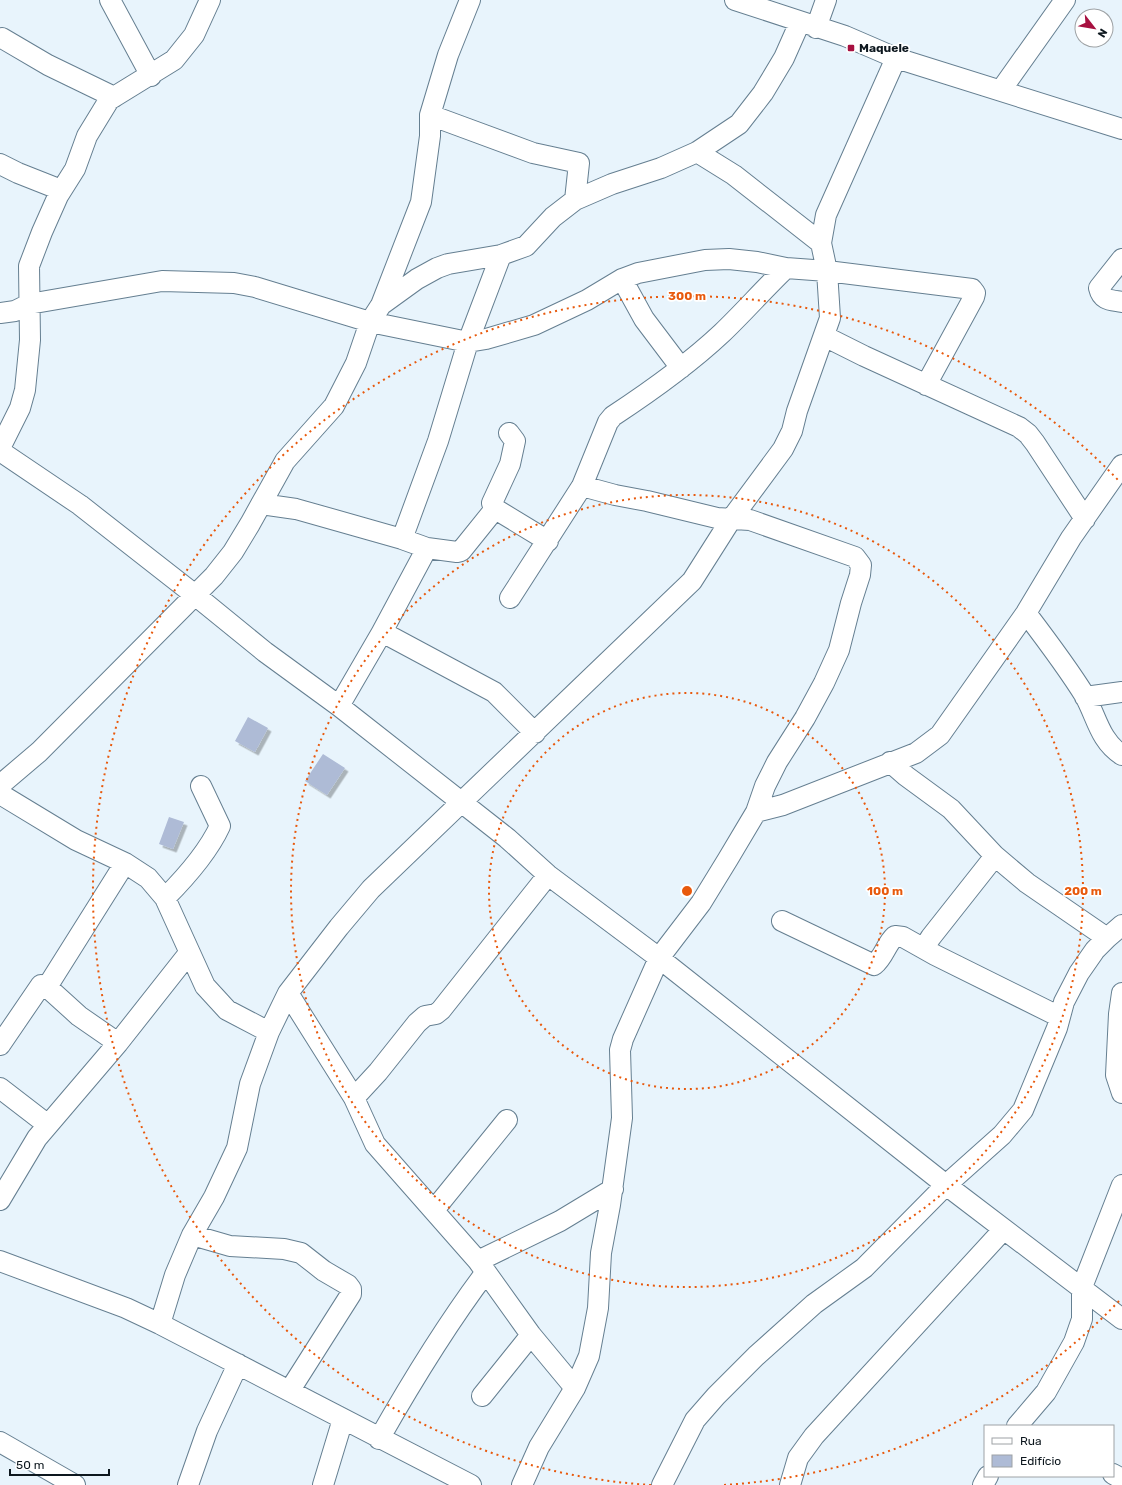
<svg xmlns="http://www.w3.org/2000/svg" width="1122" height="1485" font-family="Rubik,sans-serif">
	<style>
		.building { fill: #aebbd6; filter: url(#shadow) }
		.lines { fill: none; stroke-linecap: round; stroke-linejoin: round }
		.minor-casing { stroke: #657f91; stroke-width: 22 }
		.minor { stroke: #fff; stroke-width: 20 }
		.ring { fill: none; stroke: #e8590c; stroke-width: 2; stroke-dasharray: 2 4 }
		.poi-dot { fill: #a71040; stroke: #fff; stroke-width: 1.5 }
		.labels { text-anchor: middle; stroke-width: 3.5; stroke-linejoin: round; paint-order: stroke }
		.poi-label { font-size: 12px; font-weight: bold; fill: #0d171e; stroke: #fff; text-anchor: start }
		.centre { fill: #e8590c; stroke: #fff; stroke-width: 2 }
		.ring-label { font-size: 12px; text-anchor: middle; font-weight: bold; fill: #e8590c; stroke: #fff; stroke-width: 3.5; stroke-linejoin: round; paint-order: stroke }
	</style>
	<defs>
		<filter id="shadow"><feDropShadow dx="3.5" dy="3.5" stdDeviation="0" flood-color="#0004"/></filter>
	</defs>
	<rect width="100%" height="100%" fill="#e8f4fc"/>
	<path class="building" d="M 248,717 L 268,728 L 255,752 L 235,741 Z
		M 323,754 L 345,768 L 327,795 L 305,781 Z
		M 169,817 L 184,822 L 173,849 L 159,844 Z"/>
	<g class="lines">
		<g class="minor-casing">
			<path id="minor" d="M 110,0 L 151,76
				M 735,0 L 845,36 L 896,58 L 1122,129
				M 816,28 L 826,0
				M 2,38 L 48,65 L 114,97
				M 1001,90 L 1065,0
				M 430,115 L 533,153 L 579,163 L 575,200
				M 697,152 L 734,175 L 821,243
				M 0,164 L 18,173 L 61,190
				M 1122,259 L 1099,288 C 1102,301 1111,300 1122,302
				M 622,279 L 644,319 L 681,368
				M 381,305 L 417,279 L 437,268 L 448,264 L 501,255 L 526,246 L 553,217 L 575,200 L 612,184 L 661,168 L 697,152 L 739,124 L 763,93 L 784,58 L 800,22
				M 0,313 L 15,311 L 29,304 L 162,281 L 234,283 L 255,287 L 370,322 L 468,342 L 486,339 L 534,325 L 587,300 L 622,279 L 638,273 L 705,260 L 729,259 L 757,262 L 786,268 L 827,271 L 972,289 L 975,293 L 974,297 L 926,385
				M 824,336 L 864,356 L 1019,427 L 1028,434 L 1035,443 L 1085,519
				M 0,448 L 20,408 L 25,390 L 30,340 L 29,266 L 42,232 L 58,196 L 75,169 L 87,136 L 109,100 L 174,60 L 194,35 L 210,0
				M 0,451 L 80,505 L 195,595 L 265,652 L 339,706 L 507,838 L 548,875 L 659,958 L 946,1185 L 1122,1319
				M 261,504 L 296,509 L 402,539 L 427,548 L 457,552 L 461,551 L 494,510
				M 494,510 L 492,503 L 510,464 L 515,441 L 509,433
				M 494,510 L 497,510 L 548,541
				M 402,539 L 438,441 L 468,342 L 501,255
				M 510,598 L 582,486 L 608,422 L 613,416 C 651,391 689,364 722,333 C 744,312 764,289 786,268
				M 1026,613 C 1045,638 1069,670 1085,696 C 1097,718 1100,741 1122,755
				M 382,632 L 494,692 L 535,733
				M 1085,697 L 1122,692
				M 339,706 L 382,632 L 427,548
				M 890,762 L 906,776 L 951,809 L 995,856 L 1027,883 L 1107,938 L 1122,925
				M 0,785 L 39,752 L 214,576 L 233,552 L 250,524 L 285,461 L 334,406 L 356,363 L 370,322 L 381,305 L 421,202 L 430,136 L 430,115 L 448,55 L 470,0
				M 0,794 L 76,840 L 125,863 L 148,878 L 165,898 L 205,986 L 227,1010 L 269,1032
				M 756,812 L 783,805 L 916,753 L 940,735 L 1026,613 L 1071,538 L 1122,465
				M 165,898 C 185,878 208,852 220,826 L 201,786
				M 782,921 L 874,965 C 884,957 886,944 895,936 L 903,937 L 935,955 L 1060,1017
				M 924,948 L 931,937 L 995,856
				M 47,987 L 125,863
				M 288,993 L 354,1098 L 375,1144 L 478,1261 L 531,1335 L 575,1388
				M 1122,993 L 1119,1014 L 1116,1075 L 1122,1093
				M 0,1045 L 41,985 L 47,987 L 79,1016 L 118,1043
				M 0,1088 L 48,1125
				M 354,1098 L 378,1072 L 417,1023 L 425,1016 L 436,1014 L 441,1010 L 548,875
				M 0,1200 L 37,1138 L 118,1043 L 189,953
				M 434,1210 L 507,1120
				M 192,1235 L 230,1246 L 284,1249 L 301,1253 L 324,1271 L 348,1285 L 351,1289 L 351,1294 L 290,1390
				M 0,1261 L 126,1308 L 160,1324 L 471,1485
				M 478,1261 L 560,1221 L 613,1189
				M 160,1324 L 175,1275 L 192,1235 L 214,1197 L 237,1148 L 250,1084 L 269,1032 L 288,993 L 339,927 L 371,889 L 692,581 L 732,518 L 783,449 L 792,431 L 797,411 L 830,318 L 827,271 L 821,243 L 826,215 L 896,58
				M 482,1396 L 531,1335
				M 1017,1426 L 1046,1392 L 1074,1342 L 1082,1319 L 1082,1287 L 1122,1185
				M 379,1439 C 412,1381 446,1325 486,1272
				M 0,1442 L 75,1485
				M 1113,1474 L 1122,1479
				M 188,1485 L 207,1431 L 238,1364
				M 323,1485 L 343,1419
				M 522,1485 L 539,1447 L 575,1388 L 589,1356 L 598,1308 L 601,1253 L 610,1205 L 622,1118 L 620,1050 L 623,1039 L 659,958 L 701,903 L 728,859 L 756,812 L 765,786 L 777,762 L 805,718 L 824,683 L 839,650 L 851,603 L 860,575 L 861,565 L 855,557 L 750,520 L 717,518 L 647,501 L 615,495 L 582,486
				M 662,1485 L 695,1420 L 716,1396 L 756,1356 L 814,1304 L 864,1268 L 946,1185 L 1002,1135 L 1023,1110 L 1057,1028 L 1064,1002 L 1079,973 L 1095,950 L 1107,938
				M 790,1485 L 798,1458 L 814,1436 L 1004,1229
				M 983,1485 L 988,1476"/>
		</g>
		<use href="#minor" class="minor"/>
	</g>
	<g class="ring">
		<circle cx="687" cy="891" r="198"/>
		<circle cx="687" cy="891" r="396"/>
		<path d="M1119 1301A595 595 0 0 1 723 1485M651 1485A595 595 0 1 1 1119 481"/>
	</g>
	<rect class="poi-dot" x="847" y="44" width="8" height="8" rx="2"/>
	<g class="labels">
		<g class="poi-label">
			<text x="859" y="52">Maquele</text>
		</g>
	</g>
	<circle cx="687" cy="891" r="6" class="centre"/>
	<g class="ring-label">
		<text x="687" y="300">300 m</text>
		<text x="885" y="895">100 m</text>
		<text x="1083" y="895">200 m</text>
	</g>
	<rect x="984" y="1425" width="130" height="52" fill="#ffffff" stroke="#9ea2a5"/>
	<rect x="992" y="1438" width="20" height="6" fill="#ffffff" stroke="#9ea2a5"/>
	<text x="1020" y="1445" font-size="12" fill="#0d171e">Rua</text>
	<rect x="992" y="1455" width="20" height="12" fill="#aebbd6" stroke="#9ea2a5"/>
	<text x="1020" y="1465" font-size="12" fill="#0d171e">Edifício</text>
	<g transform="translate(1094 28) rotate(121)"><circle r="19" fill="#ffffff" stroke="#9ea2a5"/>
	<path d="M0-3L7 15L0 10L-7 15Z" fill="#a71040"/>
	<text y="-6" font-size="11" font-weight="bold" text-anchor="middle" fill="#0d171e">N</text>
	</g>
	<path d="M10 1469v6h99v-6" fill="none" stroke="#0d171e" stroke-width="2"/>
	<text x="16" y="1469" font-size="12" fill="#0d171e" stroke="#ffffff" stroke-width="3" paint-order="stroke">50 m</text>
</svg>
